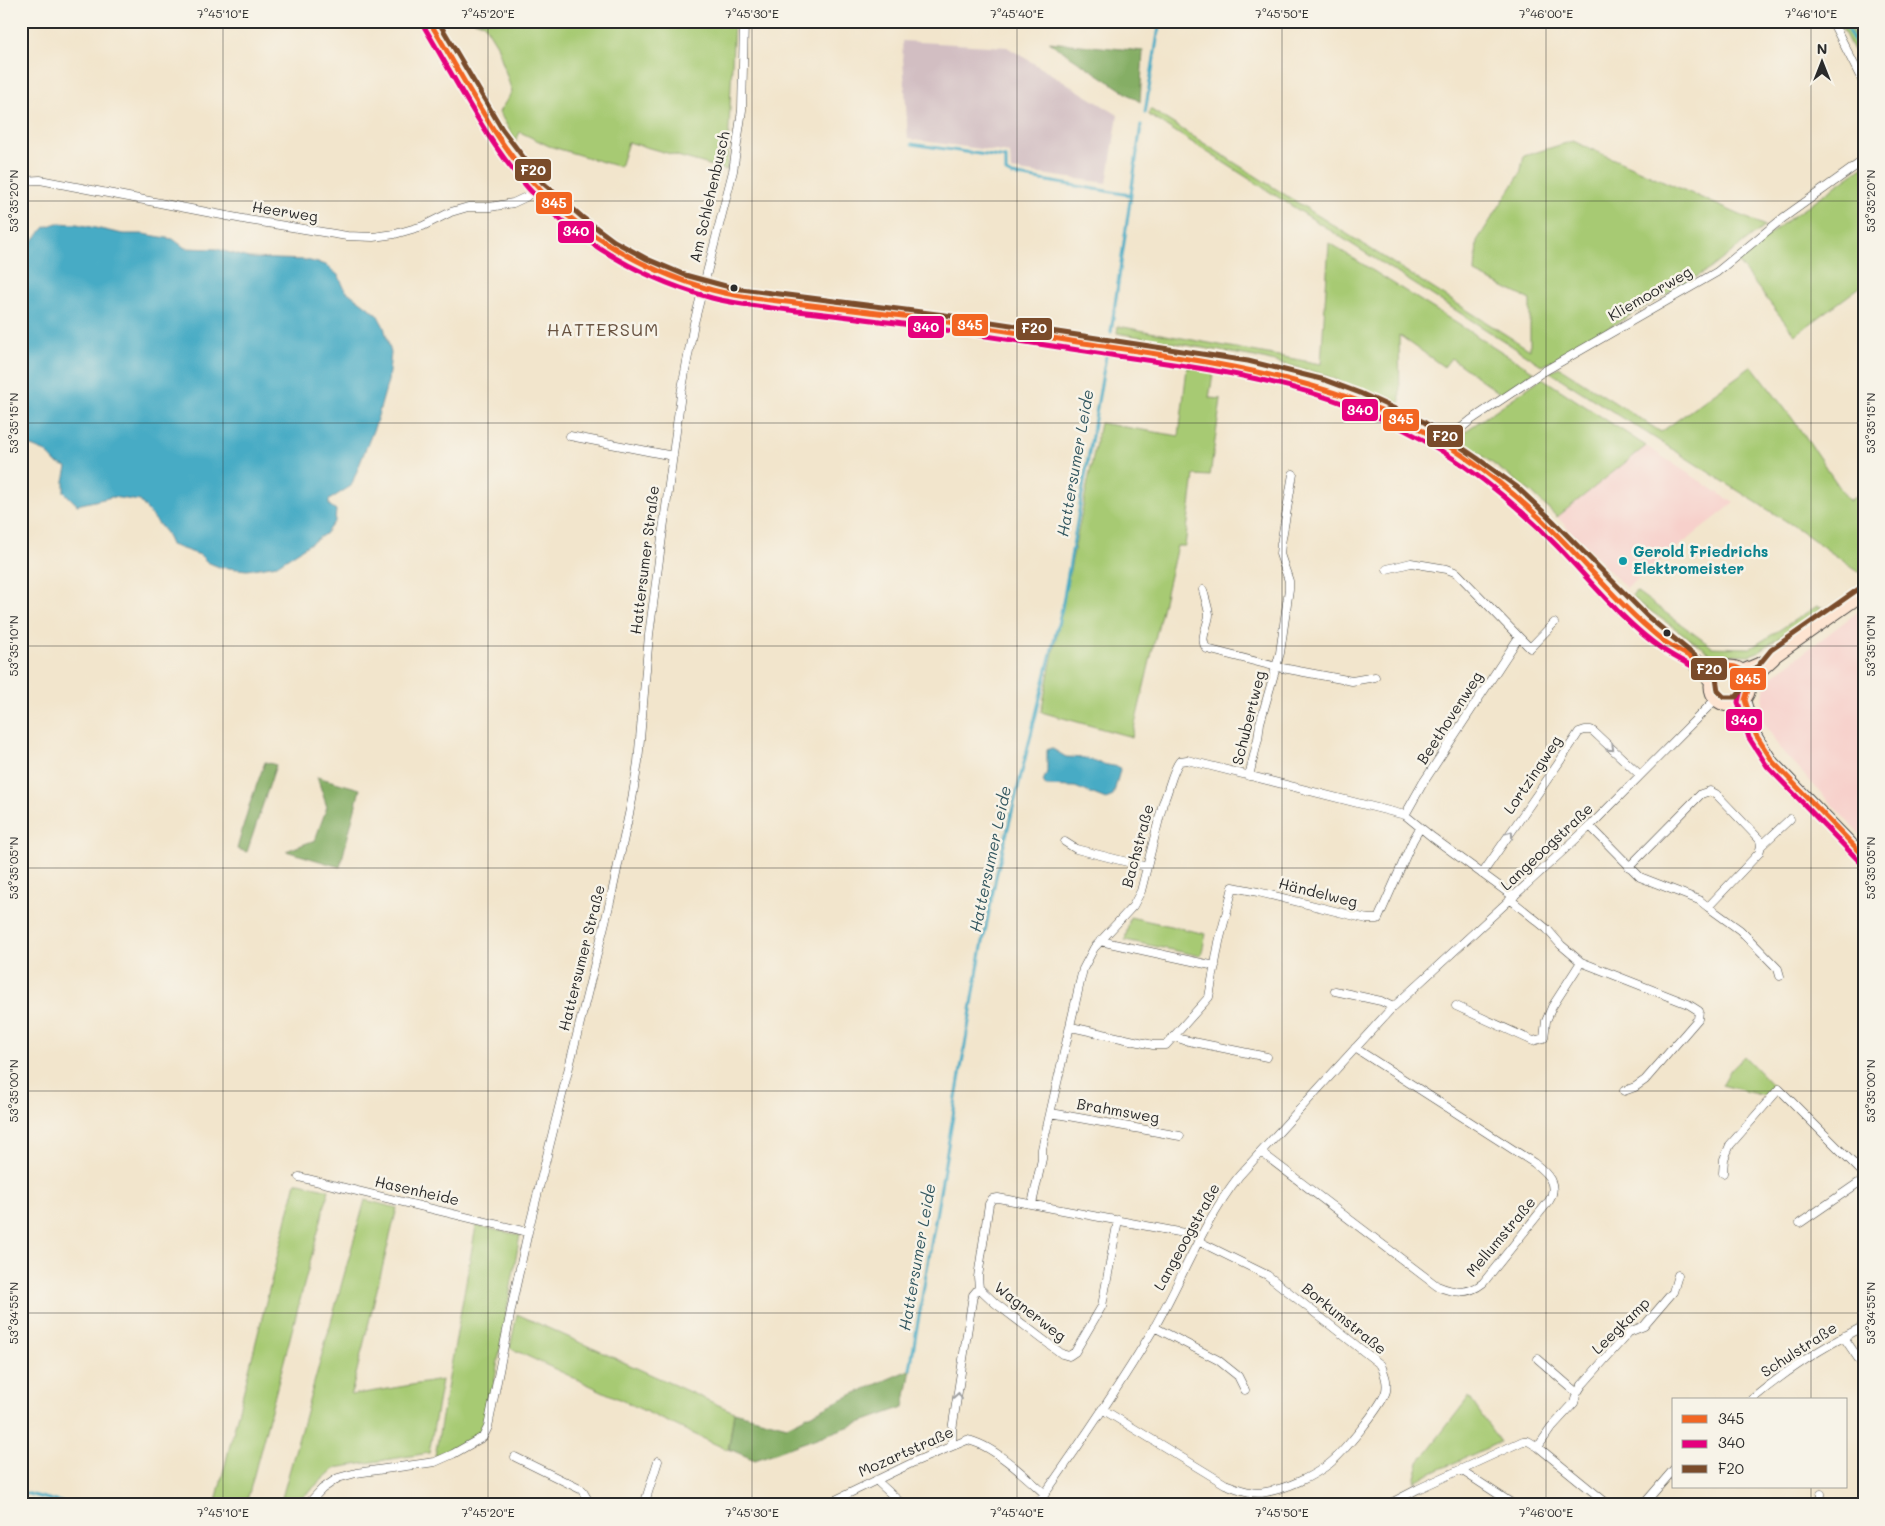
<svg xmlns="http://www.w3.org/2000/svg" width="1885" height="1526" font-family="Mali,sans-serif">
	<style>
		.built { fill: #f7d0cb }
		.industrial { fill: #d2bec2 }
		.green { fill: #a7ca73; stroke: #697a4f }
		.forest { fill: #85ae65; stroke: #586c48 }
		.water { fill: #46abc5; stroke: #386b78 }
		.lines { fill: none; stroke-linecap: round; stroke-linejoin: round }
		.stream { stroke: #46abc5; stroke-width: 3 }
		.minor-casing { stroke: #494743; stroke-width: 9 }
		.tertiary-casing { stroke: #494743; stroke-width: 12 }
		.secondary-casing { stroke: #494743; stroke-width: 13 }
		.minor { stroke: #fff; stroke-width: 8 }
		.tertiary { stroke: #fff; stroke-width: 10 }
		.secondary { stroke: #fde4d1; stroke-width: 11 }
		.bus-1-casing { stroke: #f7f3e8; stroke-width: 9 }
		.bus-2-casing { stroke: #f7f3e8; stroke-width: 9 }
		.bus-3-casing { stroke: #f7f3e8; stroke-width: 9 }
		.bus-1 { stroke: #f26522; stroke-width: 5 }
		.bus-2 { stroke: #e5007d; stroke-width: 5 }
		.bus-3 { stroke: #7a4b2a; stroke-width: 5 }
		.oneway { stroke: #a0a0a0 }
		.ticks { fill: none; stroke: #2b2b2b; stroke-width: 1; stroke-opacity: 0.45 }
		.bus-dot { fill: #2b2b2b; stroke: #f7f3e8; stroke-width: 2 }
		.culture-dot { fill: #0f9aa8; stroke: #f7f3e8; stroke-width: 2 }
		.labels { text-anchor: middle; stroke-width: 5; stroke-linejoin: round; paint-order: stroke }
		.street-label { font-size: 15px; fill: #2b2b2b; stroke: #f7f3e8 }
		.culture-label { font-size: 15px; font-weight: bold; fill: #0d838f; stroke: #f7f3e8; text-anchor: start }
		.water-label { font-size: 16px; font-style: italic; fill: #345861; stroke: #f7f3e8 }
		.quarter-label { font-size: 18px; letter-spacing: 1px; fill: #6a5442; stroke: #f7f3e8 }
		.line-badge { stroke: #f7f3e8; stroke-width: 2 }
		.badge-label { font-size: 14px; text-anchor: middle; font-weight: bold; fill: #fff }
		.neatline { fill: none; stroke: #2b2b2b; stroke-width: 2 }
		.ticks-label { font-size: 12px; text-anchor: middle; fill: #2b2b2b }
	</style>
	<rect width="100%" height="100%" fill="#f7f3e8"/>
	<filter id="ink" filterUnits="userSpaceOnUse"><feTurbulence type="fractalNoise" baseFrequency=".02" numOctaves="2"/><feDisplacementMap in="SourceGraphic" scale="10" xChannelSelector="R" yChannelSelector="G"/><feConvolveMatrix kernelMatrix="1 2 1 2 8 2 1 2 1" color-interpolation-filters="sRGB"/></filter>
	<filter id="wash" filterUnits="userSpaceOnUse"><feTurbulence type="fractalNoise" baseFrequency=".0096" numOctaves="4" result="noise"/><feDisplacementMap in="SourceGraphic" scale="20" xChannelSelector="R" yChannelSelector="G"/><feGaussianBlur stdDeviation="1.12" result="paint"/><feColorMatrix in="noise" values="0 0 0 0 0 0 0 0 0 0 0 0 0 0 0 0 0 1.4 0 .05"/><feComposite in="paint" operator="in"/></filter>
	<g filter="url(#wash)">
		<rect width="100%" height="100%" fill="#f2e5cc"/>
		<path class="built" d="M 1646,446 L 1734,503 L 1626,588 L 1557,517 Z
			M 1864,607 L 1864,839 L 1780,749 L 1762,718 L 1764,690 L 1769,679 Z"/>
		<path class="industrial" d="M 902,41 L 1007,47 L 1118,115 L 1107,183 L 1011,170 L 1010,153 L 908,139 Z"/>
		<path class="green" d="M 474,21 L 734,21 L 727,170 L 628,142 L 620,167 L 549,146 L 520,132 L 516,141 L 499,112 L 512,92 L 497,45 L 484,24 Z
			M 1838,21 L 1847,21 L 1864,53 L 1864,71 Z
			M 1150,109 L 1530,350 L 1530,300 L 1475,273 L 1477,241 L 1520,174 L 1524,156 L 1573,141 L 1765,226 L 1710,269 L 1543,366 L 1149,115 Z
			M 1864,166 L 1864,284 L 1795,335 L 1737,261 L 1785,222 Z
			M 1329,243 L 1534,372 L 1501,394 L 1451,358 L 1444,367 L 1399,335 L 1400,405 L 1319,373 L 1255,357 L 1117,333 L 1118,326 L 1321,364 Z
			M 1752,366 L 1792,418 L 1849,501 L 1864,491 L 1864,576 L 1797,528 L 1550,372 L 1559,367 L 1661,432 Z
			M 1187,368 L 1214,369 L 1209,398 L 1221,399 L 1210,476 L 1194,475 L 1185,546 L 1177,546 L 1132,737 L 1041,712 L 1100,423 L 1179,436 Z
			M 1542,378 L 1646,446 L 1557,517 L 1531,492 L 1457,437 Z
			M 1636,591 L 1712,647 L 1751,648 L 1817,606 L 1823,607 L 1758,652 L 1750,655 L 1712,654 L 1639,603 L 1632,595 Z
			M 1130,917 L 1206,934 L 1201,956 L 1125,940 Z
			M 1744,1056 L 1772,1085 L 1765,1096 L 1722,1085 L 1731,1069 Z
			M 296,1182 L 329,1190 L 246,1505 L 215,1505 Z
			M 365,1200 L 397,1208 L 351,1395 L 442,1380 L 429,1453 L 335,1468 L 294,1505 L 280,1505 Z
			M 476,1226 L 520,1235 L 490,1406 C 489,1412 488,1420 485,1425 C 474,1442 453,1450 435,1456 Z
			M 517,1314 L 734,1412 L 728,1450 L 510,1348 Z
			M 1469,1397 L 1500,1442 L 1414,1481 L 1419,1462 Z"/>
		<path class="forest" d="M 1049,42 L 1143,51 L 1140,102 Z
			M 265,762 L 276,765 L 247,852 L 237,849 L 249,806 Z
			M 317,777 L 360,789 L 340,867 L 286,851 L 315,840 L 327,807 Z
			M 911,1369 L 904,1407 L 755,1460 L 729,1449 L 734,1412 L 787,1426 L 840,1400 Z"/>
		<path class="water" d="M 57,223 L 77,224 L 123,234 L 143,234 L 173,239 L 185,248 L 217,249 L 249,258 L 306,260 L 326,265 L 339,276 L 345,290 L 377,314 L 384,327 L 391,353 L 388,381 L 376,423 L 351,486 L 329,500 L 329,505 L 336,510 L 335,521 L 325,534 L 277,565 L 247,570 L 219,567 L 207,562 L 200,555 L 171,545 L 166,533 L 140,501 L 112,497 L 77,505 L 64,492 L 64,481 L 67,467 L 56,463 L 46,452 L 21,442 L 21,253 L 45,227 Z
			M 1051,748 L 1066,757 L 1085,758 L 1102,764 L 1119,767 L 1120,770 L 1113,796 L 1106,799 L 1075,787 L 1046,786 L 1043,781 L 1047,772 L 1047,750 Z"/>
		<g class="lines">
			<path class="stream" d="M 1843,21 L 1864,61
				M 1145,113 L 1160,21
				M 912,144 L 1006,158 L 1006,172 L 1012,175 L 1130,195
				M 1111,332 L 1141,125
				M 910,1369 L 980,957 L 996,877 L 1062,608 L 1106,356
				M 21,1492 L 72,1505"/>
		</g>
	</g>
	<g filter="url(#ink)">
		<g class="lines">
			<g class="minor-casing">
				<path id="minor" d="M 1832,21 L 1864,84
					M 21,181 L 40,180 L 248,220 L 347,236 L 373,237 L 395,234 L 423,226 L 451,212 L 468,207 L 490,207 L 513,203 L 526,197 L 537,187
					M 570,436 L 673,456
					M 1443,443 L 1471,420 L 1541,373 L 1717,272 L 1783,218 L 1864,160
					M 1387,569 L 1411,563 L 1447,569 L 1457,573 L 1519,637 L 1423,783 L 1405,815
					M 1203,590 C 1205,598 1208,607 1209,614 C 1209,625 1198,639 1207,649 L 1277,667 L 1352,681 L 1375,677
					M 1519,637 L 1530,648 L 1554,623
					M 1249,776 L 1258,739 L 1260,723 L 1280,653 L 1289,589 L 1289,581 L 1280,554 L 1281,544 L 1293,474
					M 1590,826 L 1640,877 L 1699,900 L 1708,907 L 1740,930 L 1778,969 L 1780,976
					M 1065,842 L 1076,849 L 1147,867
					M 1761,846 L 1790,819
					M 1629,867 L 1701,794 L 1710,791 L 1716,794 L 1760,840 L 1761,846 L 1759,853 L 1708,907
					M 1482,874 L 1558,764 L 1579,732 L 1585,730 L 1591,730 L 1594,732 L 1640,775
					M 1511,900 L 1547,929 L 1561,945 L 1581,962 L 1688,1004 L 1699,1011 L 1698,1019 L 1645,1080 L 1635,1087 L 1624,1091
					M 1100,941 L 1215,966
					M 1335,991 L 1381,1001 L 1393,1007
					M 1456,1006 L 1533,1041 L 1544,1038 L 1546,1021 L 1552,1007 L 1581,962
					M 1071,1027 L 1153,1045 L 1166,1045 L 1209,997 L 1219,942 L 1233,887 L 1258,892 L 1367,919 L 1378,919 L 1413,840 L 1420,828
					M 1175,1037 L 1184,1040 L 1267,1057
					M 1051,1113 L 1180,1136
					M 1261,1152 L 1437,1286 C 1454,1293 1468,1295 1483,1283 L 1549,1201 C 1559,1184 1547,1173 1534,1163 L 1355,1048
					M 1723,1173 L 1724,1159 L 1730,1145 L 1779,1089 L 1864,1174
					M 299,1177 L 528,1232
					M 1032,1204 L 1042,1159 L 1042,1149 L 1083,969 L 1094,948 L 1133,906 L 1141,891 L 1163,803 C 1169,791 1172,770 1180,761 L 1187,760 L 1405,815 L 1432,837 L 1514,897
					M 1118,1220 L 1102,1306 L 1075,1352 L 1069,1356 L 1062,1354 L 995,1303 L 979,1288 L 978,1277 L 989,1204 L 992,1199 L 998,1198 L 1200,1236
					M 1800,1223 L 1864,1179
					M 1154,1327 L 1218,1360 L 1238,1376 L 1245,1390
					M 1843,1336 L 1864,1367
					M 1538,1359 L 1577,1393 L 1574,1403 L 1551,1428 L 1538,1447
					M 1577,1393 L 1582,1385 L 1629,1332 L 1644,1326 L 1673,1292 L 1678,1275
					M 1751,1400 C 1788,1369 1821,1348 1864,1326
					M 1102,1409 L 1225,1484 C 1239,1489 1251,1495 1266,1492 C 1288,1488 1312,1477 1329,1464 C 1343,1453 1382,1406 1386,1391 C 1388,1381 1384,1373 1381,1365 L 1267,1275 L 1198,1241
					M 952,1445 L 952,1430 L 973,1295 L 979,1288
					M 515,1457 L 582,1490 L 589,1502
					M 1461,1470 L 1513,1504
					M 876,1480 L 903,1505
					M 307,1505 L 322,1489 L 338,1478 L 356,1473 L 435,1462 L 453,1454 L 483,1437 L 488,1427 L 514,1295 L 528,1232 L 610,902 L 632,800 L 638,762 L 649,635 L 681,394 L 694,323 L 733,171 L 742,110 L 744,21
					M 581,1505 L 589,1502 L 605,1505
					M 644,1505 L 658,1461
					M 825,1505 L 914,1462 L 967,1440 C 992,1444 1026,1477 1045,1494
					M 1037,1505 C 1078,1447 1118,1389 1154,1328 C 1183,1277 1203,1222 1239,1176 L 1390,1010 L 1590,826 L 1715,700
					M 1387,1505 L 1418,1489 L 1523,1441 L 1528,1441 L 1538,1447 L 1609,1505
					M 1643,1505 L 1674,1469
					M 1820,1505 L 1821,1494"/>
			</g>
			<g class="tertiary-casing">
				<path id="tertiary" d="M 1745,700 L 1756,735 L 1773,762 L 1864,856
					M 1733,706 L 1741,718 L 1753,732"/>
			</g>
			<g class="secondary-casing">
				<path id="secondary" d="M 429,21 C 470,86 501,156 559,208 C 595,240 636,266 682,282 C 718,295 756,298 794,303 C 827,306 859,311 892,315 C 975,326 1058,338 1140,351 C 1203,361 1267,368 1327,389 C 1394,412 1456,447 1511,492 C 1552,526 1587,568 1624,605 C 1651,632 1684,652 1710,681
					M 1688,656 L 1717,669
					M1710 686a20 20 0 1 1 40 0a20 20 0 1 1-40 0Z
					M 1743,670 L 1776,656 L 1864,594
					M 1750,681 L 1774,659"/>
			</g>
			<use href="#minor" class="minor"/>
			<use href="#tertiary" class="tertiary"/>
			<use href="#secondary" class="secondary"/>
			<g class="bus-1-casing">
				<path id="bus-1" d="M 429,21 C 470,87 502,160 562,211 C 606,248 656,274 712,290 C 742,298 773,300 803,304 C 839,308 875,313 911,317 C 978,326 1044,337 1110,347 C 1193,359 1274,371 1353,399 C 1430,426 1500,477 1557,535 C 1592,570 1623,609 1661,639 C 1670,646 1707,667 1716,669 C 1719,669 1721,667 1723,667 C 1733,665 1737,667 1745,672 L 1750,684 L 1745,700 L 1756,735 L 1773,762 L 1864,856"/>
			</g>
			<g class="bus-2-casing">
				<path id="bus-2" d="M 423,25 C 463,91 496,163 555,215 C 600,254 654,282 712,298 C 739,305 768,307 796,311 C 829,314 863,319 896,323 C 968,333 1039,344 1111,355 C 1193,367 1276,377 1353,407 C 1431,436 1500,487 1557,546 C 1591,581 1622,621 1662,649 C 1671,655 1708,676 1717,676 C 1728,677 1727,671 1739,677 L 1742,685 L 1738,702 L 1749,738 L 1767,766 L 1859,861"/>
			</g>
			<g class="bus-3-casing">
				<path id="bus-3" d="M 438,21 L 502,129 L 542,182 L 582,217 L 614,241 L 647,259 L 685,275 L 733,288 L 945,315 L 1248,361 L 1325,380 L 1360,393 L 1424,422 L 1477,458 L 1517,487 L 1552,520 L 1647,616 L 1706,665 L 1716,677 L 1718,691 L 1724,697 L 1736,697 L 1741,691 L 1744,677 L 1758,666 L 1771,650 L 1860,588"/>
			</g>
			<use href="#bus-1" class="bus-1"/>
			<use href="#bus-2" class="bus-2"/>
			<use href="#bus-3" class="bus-3"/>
		</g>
		<defs><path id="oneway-chevron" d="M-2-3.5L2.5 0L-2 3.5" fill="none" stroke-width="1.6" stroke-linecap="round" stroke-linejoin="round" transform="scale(1.25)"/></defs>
		<g class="oneway">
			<use href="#oneway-chevron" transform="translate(1611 748) rotate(43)"/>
			<use href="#oneway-chevron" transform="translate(1510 834) rotate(-55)"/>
			<use href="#oneway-chevron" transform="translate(958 1396) rotate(-81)"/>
		</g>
	</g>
	<path class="ticks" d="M 223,21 L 223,1505M 488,21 L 488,1505M 752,21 L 752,1505M 1017,21 L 1017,1505M 1282,21 L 1282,1505M 1546,21 L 1546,1505M 1811,21 L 1811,1400M 21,201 L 1864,201M 21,423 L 1864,423M 21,646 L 1864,646M 21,868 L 1864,868M 21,1091 L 1864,1091M 21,1313 L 1864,1313M 1811,1487 L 1811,1505"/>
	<g class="bus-dot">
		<circle cx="734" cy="288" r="4.5"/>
		<circle cx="1667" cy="633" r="4.5"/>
	</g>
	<circle class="culture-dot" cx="1623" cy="561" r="5"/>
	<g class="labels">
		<g class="street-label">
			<text transform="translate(710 197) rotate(-77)" y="5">Am Schlehenbusch</text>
			<text transform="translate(285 212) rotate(9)" y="5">Heerweg</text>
			<text transform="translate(1650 294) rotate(-30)" y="5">Kliemoorweg</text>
			<text transform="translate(645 560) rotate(-83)" y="5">Hattersumer Straße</text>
			<text transform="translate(1249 718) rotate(-76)" y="5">Schubertweg</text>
			<text transform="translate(1450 718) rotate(-57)" y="5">Beethovenweg</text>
			<text transform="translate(1533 775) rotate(-56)" y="5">Lortzingweg</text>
			<text transform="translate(1138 846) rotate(-75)" y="5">Bachstraße</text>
			<text transform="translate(1547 847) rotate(-43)" y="5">Langeoogstraße</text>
			<text transform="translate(1318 893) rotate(14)" y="5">Händelweg</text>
			<text transform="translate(582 958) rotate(-76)" y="5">Hattersumer Straße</text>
			<text transform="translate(1118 1111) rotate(10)" y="5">Brahmsweg</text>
			<text transform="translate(417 1191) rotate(13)" y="5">Hasenheide</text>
			<text transform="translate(1187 1237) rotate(-61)" y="5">Langeoogstraße</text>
			<text transform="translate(1501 1237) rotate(-50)" y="5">Mellumstraße</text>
			<text transform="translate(1030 1312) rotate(38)" y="5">Wagnerweg</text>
			<text transform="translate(1344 1319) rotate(39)" y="5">Borkumstraße</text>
			<text transform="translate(1621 1326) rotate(-44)" y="5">Leegkamp</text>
			<text transform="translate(1799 1350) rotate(-33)" y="5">Schulstraße</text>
			<text transform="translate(906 1452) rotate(-24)" y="5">Mozartstraße</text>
		</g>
		<g class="culture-label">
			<text x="1633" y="557">Gerold Friedrichs<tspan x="1633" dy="17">Elektromeister</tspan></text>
		</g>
		<g class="water-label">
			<text transform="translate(1075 463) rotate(-80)" y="6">Hattersumer Leide</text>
			<text transform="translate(990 859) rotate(-78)" y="6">Hattersumer Leide</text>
			<text transform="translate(917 1257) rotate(-80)" y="6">Hattersumer Leide</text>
		</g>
		<g class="quarter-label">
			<text x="603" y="336">HATTERSUM</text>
		</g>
	</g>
	<g class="line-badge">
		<rect x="514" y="158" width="38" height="24" rx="5" fill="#7a4b2a"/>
		<rect x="535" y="191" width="38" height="24" rx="5" fill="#f26522"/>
		<rect x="557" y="220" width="38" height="24" rx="5" fill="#e5007d"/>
		<rect x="951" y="313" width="38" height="24" rx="5" fill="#f26522"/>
		<rect x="907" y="315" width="38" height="24" rx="5" fill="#e5007d"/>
		<rect x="1015" y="317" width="38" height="24" rx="5" fill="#7a4b2a"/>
		<rect x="1341" y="398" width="38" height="24" rx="5" fill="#e5007d"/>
		<rect x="1382" y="408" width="38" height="24" rx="5" fill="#f26522"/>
		<rect x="1426" y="424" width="38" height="24" rx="5" fill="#7a4b2a"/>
		<rect x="1690" y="657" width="38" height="24" rx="5" fill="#7a4b2a"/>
		<rect x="1729" y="667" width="38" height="24" rx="5" fill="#f26522"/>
		<rect x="1725" y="708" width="38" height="24" rx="5" fill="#e5007d"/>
	</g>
	<g class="badge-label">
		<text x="533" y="175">F20</text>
		<text x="554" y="208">345</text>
		<text x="576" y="236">340</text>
		<text x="970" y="330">345</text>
		<text x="926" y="332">340</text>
		<text x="1034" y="333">F20</text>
		<text x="1360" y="415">340</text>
		<text x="1401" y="424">345</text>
		<text x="1445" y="441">F20</text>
		<text x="1709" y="674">F20</text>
		<text x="1748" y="684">345</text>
		<text x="1744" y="725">340</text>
	</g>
	<rect width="1885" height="1526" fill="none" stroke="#f7f3e8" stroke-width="55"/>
	<rect x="1672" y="1398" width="175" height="90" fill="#f7f3e8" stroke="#a5a39c"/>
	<rect x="1682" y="1415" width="25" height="8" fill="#f26522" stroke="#a5a39c"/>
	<text x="1718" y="1424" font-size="15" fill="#2b2b2b">345</text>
	<rect x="1682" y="1440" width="25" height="8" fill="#e5007d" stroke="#a5a39c"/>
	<text x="1718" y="1448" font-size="15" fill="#2b2b2b">340</text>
	<rect x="1682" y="1465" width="25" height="8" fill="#7a4b2a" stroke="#a5a39c"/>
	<text x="1718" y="1474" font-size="15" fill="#2b2b2b">F20</text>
	<g transform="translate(1822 62)" stroke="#f7f3e8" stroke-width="4" paint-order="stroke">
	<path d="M0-4L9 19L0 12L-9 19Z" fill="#2b2b2b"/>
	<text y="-8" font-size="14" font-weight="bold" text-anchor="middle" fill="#2b2b2b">N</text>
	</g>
	<rect x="28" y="28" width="1830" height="1470" class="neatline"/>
	<g class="ticks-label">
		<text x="223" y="18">7°45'10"E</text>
		<text x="488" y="18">7°45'20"E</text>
		<text x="752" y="18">7°45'30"E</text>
		<text x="1017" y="18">7°45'40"E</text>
		<text x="1282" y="18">7°45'50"E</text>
		<text x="1546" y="18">7°46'00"E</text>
		<text x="1811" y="18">7°46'10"E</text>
		<text transform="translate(14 201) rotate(-90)" y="4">53°35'20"N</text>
		<text transform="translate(1871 201) rotate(-90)" y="4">53°35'20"N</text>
		<text transform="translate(14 423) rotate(-90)" y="4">53°35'15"N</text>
		<text transform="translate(1871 423) rotate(-90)" y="4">53°35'15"N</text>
		<text transform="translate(14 646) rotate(-90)" y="4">53°35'10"N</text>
		<text transform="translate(1871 646) rotate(-90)" y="4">53°35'10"N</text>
		<text transform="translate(14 868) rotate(-90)" y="4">53°35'05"N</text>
		<text transform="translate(1871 868) rotate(-90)" y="4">53°35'05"N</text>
		<text transform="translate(14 1091) rotate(-90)" y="4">53°35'00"N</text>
		<text transform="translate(1871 1091) rotate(-90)" y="4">53°35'00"N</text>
		<text transform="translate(14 1313) rotate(-90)" y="4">53°34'55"N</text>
		<text transform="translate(1871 1313) rotate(-90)" y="4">53°34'55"N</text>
		<text x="223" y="1517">7°45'10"E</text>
		<text x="488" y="1517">7°45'20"E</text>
		<text x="752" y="1517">7°45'30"E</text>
		<text x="1017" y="1517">7°45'40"E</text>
		<text x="1282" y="1517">7°45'50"E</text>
		<text x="1546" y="1517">7°46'00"E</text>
	</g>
</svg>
